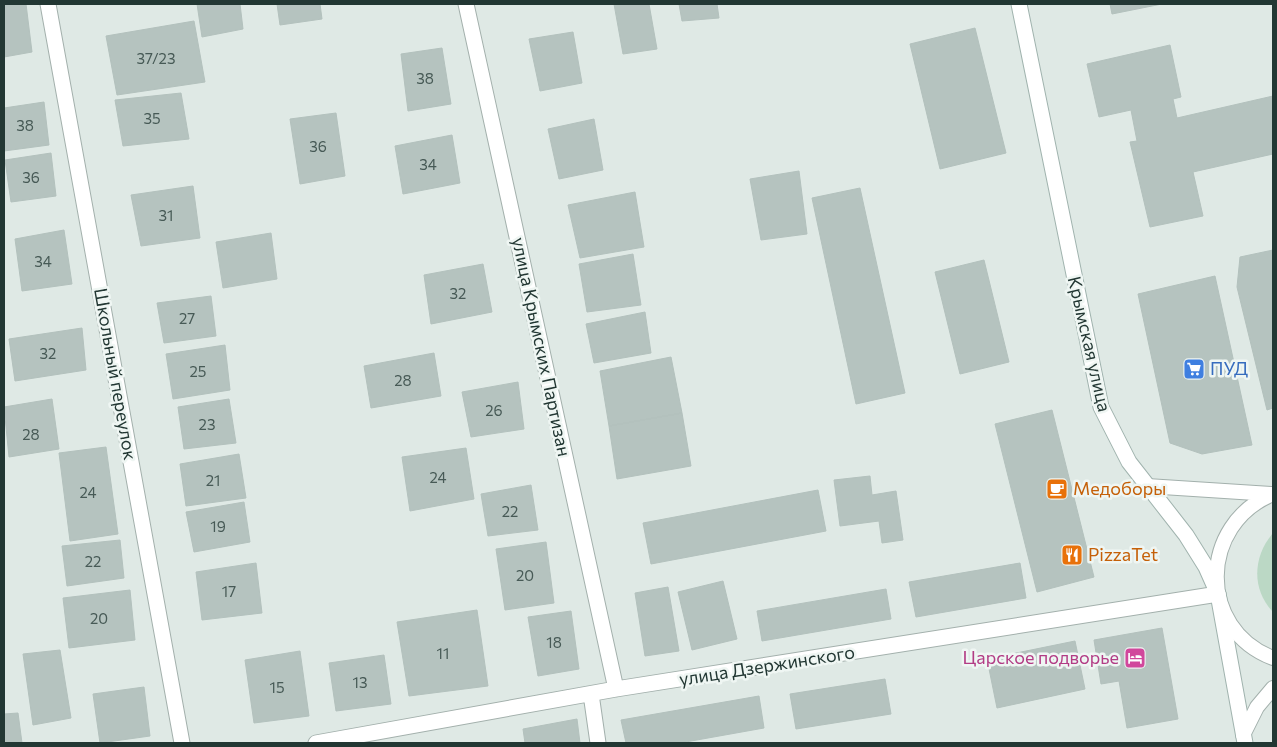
<svg xmlns="http://www.w3.org/2000/svg" width="1277" height="747" font-family="Commissioner,sans-serif">
	<style>
		.green { fill: #bbd8c5 }
		.building { fill: #b5c3bf; stroke: #b3c1bd }
		.lines { fill: none; stroke-linecap: round; stroke-linejoin: round }
		.service-casing { stroke: #a3b0ac; stroke-width: 16 }
		.minor-casing { stroke: #a3b0ac; stroke-width: 17 }
		.secondary-casing { stroke: #a0b3ae; stroke-width: 17 }
		.service { stroke: #fff; stroke-width: 14 }
		.minor { stroke: #fff; stroke-width: 15 }
		.secondary { stroke: #fff; stroke-width: 15 }
		.labels { text-anchor: middle; stroke-width: 5; stroke-linejoin: round; paint-order: stroke }
		.number-label { font-size: 15px; fill: #475a56 }
		.street-label { font-size: 18px; fill: #223733; stroke: #eff6f3 }
		.shop-label { font-size: 18px; fill: #366cbe; stroke: #eff6f3; text-anchor: start }
		.food-label { font-size: 18px; fill: #c56008; stroke: #eff6f3; text-anchor: start }
		.hotel-label { font-size: 18px; fill: #b23c85; stroke: #eff6f3; text-anchor: end }
	</style>
	<rect width="100%" height="100%" fill="#dfe9e5"/>
	<path class="green" d="M 1273,533 L 1273,612 C 1251,589 1253,556 1273,533 Z"/>
	<path class="building" d="M 4,4 L 26,4 L 32,52 L 4,57 Z
		M 197,4 L 240,4 L 243,29 L 202,37 Z
		M 277,4 L 320,4 L 322,19 L 280,25 Z
		M 614,4 L 649,4 L 657,49 L 623,54 Z
		M 679,4 L 717,4 L 719,18 L 682,21 Z
		M 1110,4 L 1162,4 L 1112,14 Z
		M 194,21 L 205,82 L 117,95 L 106,36 Z
		M 975,28 L 1006,153 L 940,169 L 910,44 Z
		M 573,32 L 582,83 L 540,91 L 529,39 Z
		M 1170,45 L 1181,97 L 1173,99 L 1177,118 L 1273,96 L 1273,154 L 1193,172 L 1203,216 L 1150,227 L 1130,142 L 1137,141 L 1131,110 L 1099,117 L 1087,64 Z
		M 442,48 L 451,104 L 408,111 L 401,54 Z
		M 181,93 L 189,139 L 123,146 L 115,100 Z
		M 44,102 L 49,145 L 4,151 L 4,108 Z
		M 336,113 L 345,176 L 300,184 L 290,119 Z
		M 594,119 L 603,170 L 559,179 L 548,129 Z
		M 452,135 L 460,183 L 403,194 L 395,146 Z
		M 51,153 L 56,196 L 11,202 L 5,160 Z
		M 799,171 L 807,234 L 761,240 L 750,179 Z
		M 193,186 L 200,238 L 141,246 L 131,195 Z
		M 860,188 L 905,393 L 856,404 L 812,198 Z
		M 635,192 L 644,247 L 580,258 L 568,205 Z
		M 64,230 L 72,284 L 22,291 L 15,239 Z
		M 271,233 L 277,279 L 223,288 L 216,242 Z
		M 1273,250 L 1273,408 L 1267,410 L 1237,287 L 1240,257 Z
		M 633,254 L 641,305 L 587,312 L 579,264 Z
		M 984,260 L 1009,362 L 960,374 L 935,272 Z
		M 483,264 L 492,312 L 431,324 L 424,275 Z
		M 1215,276 L 1252,445 L 1202,454 L 1170,443 L 1138,294 Z
		M 211,296 L 216,336 L 164,343 L 157,303 Z
		M 645,312 L 651,353 L 594,363 L 586,324 Z
		M 82,328 L 86,370 L 15,381 L 9,339 Z
		M 225,345 L 230,390 L 173,399 L 166,354 Z
		M 434,353 L 441,396 L 371,408 L 364,366 Z
		M 671,357 L 682,413 L 609,426 L 600,371 Z
		M 518,382 L 524,429 L 471,437 L 462,392 Z
		M 52,399 L 59,449 L 9,457 L 4,407 Z
		M 229,399 L 236,443 L 184,449 L 178,407 Z
		M 1052,410 L 1094,577 L 1037,592 L 995,424 Z
		M 682,413 L 691,466 L 617,479 L 609,426 Z
		M 106,447 L 118,534 L 70,541 L 59,453 Z
		M 466,448 L 474,499 L 410,511 L 402,457 Z
		M 239,454 L 246,498 L 186,506 L 180,464 Z
		M 870,476 L 872,495 L 896,491 L 903,540 L 882,543 L 879,521 L 840,526 L 834,480 Z
		M 531,485 L 538,530 L 488,536 L 481,494 Z
		M 818,490 L 826,531 L 651,564 L 643,523 Z
		M 244,502 L 250,542 L 194,552 L 186,512 Z
		M 120,540 L 124,578 L 67,586 L 62,546 Z
		M 546,542 L 554,603 L 505,610 L 496,549 Z
		M 256,563 L 262,613 L 202,620 L 196,572 Z
		M 1020,563 L 1026,598 L 916,617 L 909,582 Z
		M 723,581 L 737,639 L 692,650 L 678,592 Z
		M 668,587 L 679,651 L 645,656 L 635,593 Z
		M 886,589 L 891,619 L 762,641 L 757,611 Z
		M 130,590 L 135,640 L 69,648 L 63,598 Z
		M 477,610 L 488,686 L 409,696 L 397,622 Z
		M 571,611 L 579,669 L 538,676 L 528,617 Z
		M 1162,628 L 1178,719 L 1127,728 L 1119,681 L 1101,684 L 1094,640 Z
		M 1075,641 L 1085,689 L 997,708 L 987,659 Z
		M 60,650 L 71,718 L 33,725 L 23,654 Z
		M 300,651 L 309,716 L 254,723 L 245,660 Z
		M 384,655 L 391,704 L 336,711 L 329,663 Z
		M 885,679 L 891,714 L 796,729 L 790,694 Z
		M 144,687 L 150,736 L 100,743 L 93,694 Z
		M 759,696 L 764,728 L 680,743 L 626,743 L 621,720 Z
		M 18,713 L 22,743 L 4,743 L 4,714 Z
		M 577,719 L 580,743 L 525,743 L 523,729 Z"/>
	<g class="lines">
		<g class="service-casing">
			<path id="service" d="M 1147,486 L 1271,494
				M 1273,494 C 1199,524 1197,629 1273,658
				M 1243,735 L 1257,707 L 1273,688"/>
		</g>
		<g class="minor-casing">
			<path id="minor" d="M 48,4 L 182,743
				M 466,4 L 616,689
				M 591,694 L 598,743
				M 316,743 L 616,689 L 1218,594"/>
		</g>
		<g class="secondary-casing">
			<path id="secondary" d="M 1019,4 L 1101,407 L 1129,462 L 1186,535 L 1206,567 L 1218,594 L 1245,743"/>
		</g>
		<use href="#service" class="service"/>
		<use href="#minor" class="minor"/>
		<use href="#secondary" class="secondary"/>
	</g>
	<defs>
		<g id="supermarket-square" transform="scale(1.125)"><rect x="-9" y="-9" width="18" height="18" rx="4" fill="#3f7fe0" stroke="#eff6f3"/><path d="M-6-5.5h2.5l.6 2H6L4.5 2H-2.5L-4.4-4H-6ZM-1.5 3.2a1.3 1.3 0 1 0 .1 0ZM3 3.2a1.3 1.3 0 1 0 .1 0Z" fill="#fff"/></g>
		<g id="cafe-square" transform="scale(1.125)"><rect x="-9" y="-9" width="18" height="18" rx="4" fill="#e8710a" stroke="#eff6f3"/><path d="M-5.5-4.5H6V0H3Q3 3.5 0 3.5H-2.5Q-5.5 3.5-5.5 0ZM3-3.2v2h1.7v-2ZM-6 4.5H4V6H-6Z" fill="#fff"/></g>
		<g id="restaurant-square" transform="scale(1.125)"><rect x="-9" y="-9" width="18" height="18" rx="4" fill="#e8710a" stroke="#eff6f3"/><path d="M-5-6h1v4h1v-4h1v4h1v-4h1v5L-1.5 .5V6h-2V.5L-5-1ZM5-6V6H3V1.5H1.5Q1.5-4 5-6Z" fill="#fff"/></g>
		<g id="hotel-square" transform="scale(1.125)"><rect x="-9" y="-9" width="18" height="18" rx="4" fill="#d1479c" stroke="#eff6f3"/><path d="M-6-4.5h1.5V1H6V5H4.5V3h-9V5H-6ZM-4 0a1.8 1.8 0 1 1 3.6 0ZM.5 0V-2.5h3Q6-2.5 6 0Z" fill="#fff"/></g>
	</defs>
	<g fill-rule="evenodd">
		<use href="#supermarket-square" x="1194" y="369"/>
		<use href="#cafe-square" x="1057" y="489"/>
		<use href="#restaurant-square" x="1072" y="555"/>
		<use href="#hotel-square" x="1135" y="658"/>
	</g>
	<g class="labels">
		<g class="number-label">
			<text x="156" y="64">37/23</text>
			<text x="425" y="84">38</text>
			<text x="152" y="124">35</text>
			<text x="25" y="131">38</text>
			<text x="318" y="152">36</text>
			<text x="428" y="170">34</text>
			<text x="31" y="183">36</text>
			<text x="166" y="221">31</text>
			<text x="43" y="267">34</text>
			<text x="458" y="299">32</text>
			<text x="187" y="324">27</text>
			<text x="48" y="359">32</text>
			<text x="198" y="377">25</text>
			<text x="403" y="386">28</text>
			<text x="494" y="416">26</text>
			<text x="207" y="430">23</text>
			<text x="31" y="440">28</text>
			<text x="438" y="483">24</text>
			<text x="213" y="486">21</text>
			<text x="88" y="498">24</text>
			<text x="510" y="517">22</text>
			<text x="218" y="532">19</text>
			<text x="93" y="567">22</text>
			<text x="525" y="581">20</text>
			<text x="229" y="597">17</text>
			<text x="99" y="624">20</text>
			<text x="554" y="648">18</text>
			<text x="443" y="659">11</text>
			<text x="360" y="688">13</text>
			<text x="277" y="693">15</text>
		</g>
		<g class="street-label">
			<text transform="translate(1089 344) rotate(77)" y="6">Крымская улица</text>
			<text transform="translate(541 347) rotate(78)" y="6">улица Крымских Партизан</text>
			<text transform="translate(115 374) rotate(80)" y="6">Школьный переулок</text>
			<text transform="translate(767 666) rotate(-9)" y="6">улица Дзержинского</text>
		</g>
		<g class="shop-label">
			<text x="1210" y="375">ПУД</text>
		</g>
		<g class="food-label">
			<text x="1073" y="495">Медоборы</text>
			<text x="1088" y="561">PizzaTet</text>
		</g>
		<g class="hotel-label">
			<text x="1119" y="664">Царское подворье</text>
		</g>
	</g>
	<rect width="1277" height="747" fill="none" stroke="#223733" stroke-width="10"/>
</svg>
